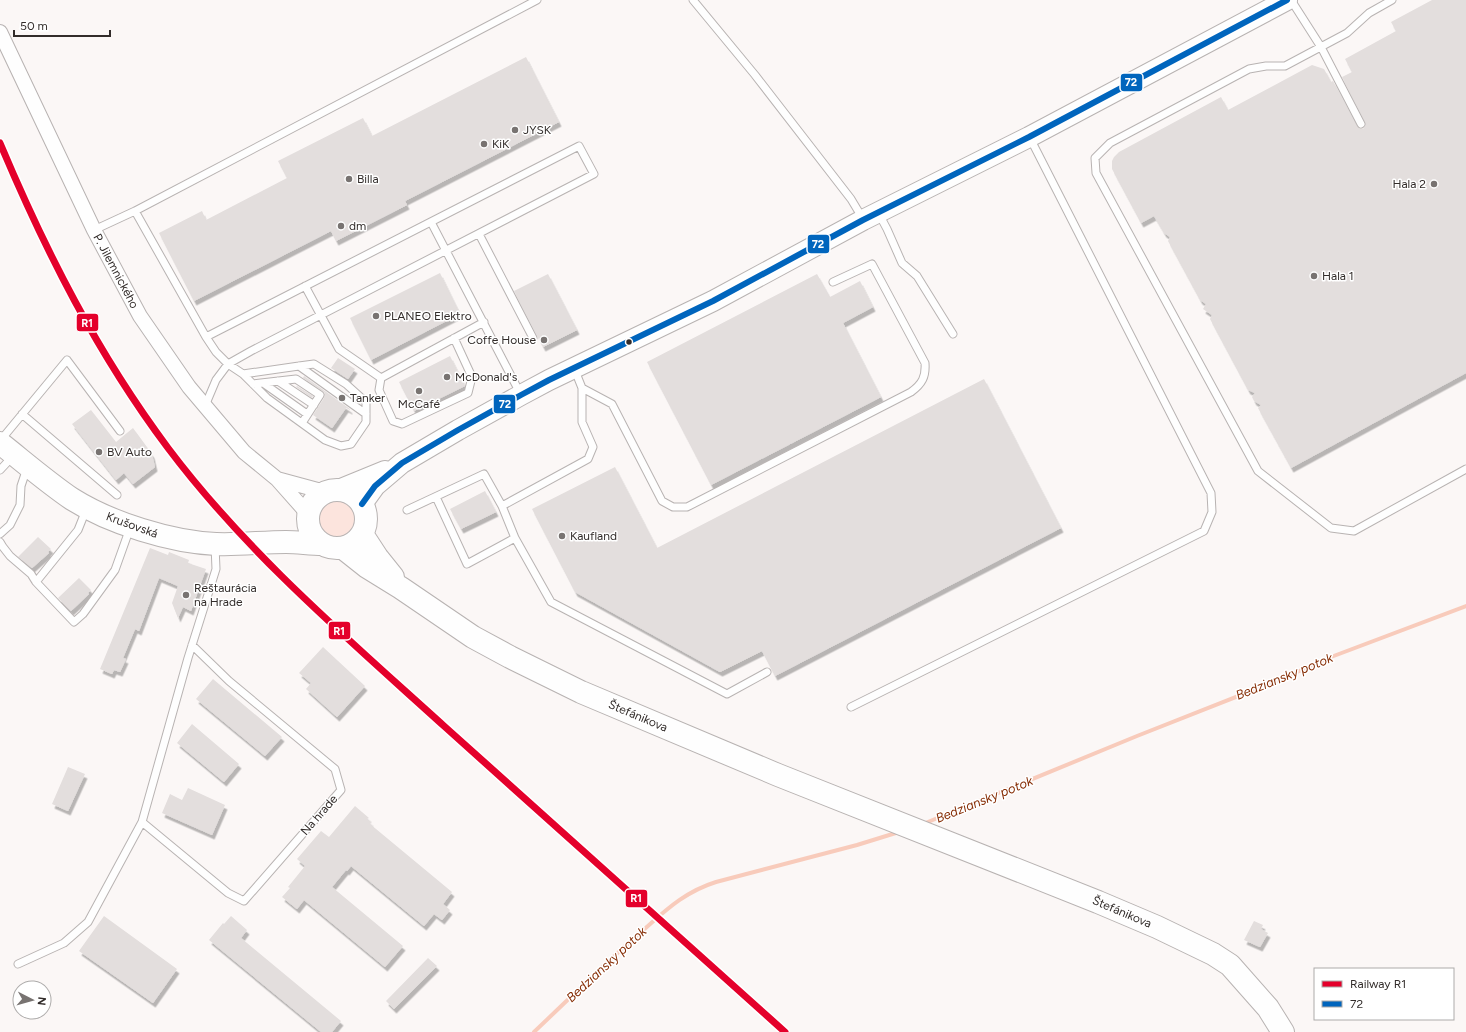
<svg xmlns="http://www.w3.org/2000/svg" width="1466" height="1032" font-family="Figtree,sans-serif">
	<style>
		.green { fill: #fce4dd }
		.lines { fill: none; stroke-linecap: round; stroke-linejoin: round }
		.stream { stroke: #f8cbbb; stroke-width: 4 }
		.building { fill: #e3dedd; filter: url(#shadow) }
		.lane-casing { stroke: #b8b3b2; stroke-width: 9 }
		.street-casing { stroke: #b8b3b2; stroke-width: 16 }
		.secondary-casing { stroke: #b8b3b2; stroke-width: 22 }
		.primary-casing { stroke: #b8b3b2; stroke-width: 24 }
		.lane { stroke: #fefefe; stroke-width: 7 }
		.street { stroke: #fefefe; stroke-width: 14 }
		.secondary { stroke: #fefefe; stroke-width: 20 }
		.primary { stroke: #fefefe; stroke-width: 22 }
		.bus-1-casing { stroke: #fff; stroke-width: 9 }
		.bus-1 { stroke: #0065bd; stroke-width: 6 }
		.rail-1-casing { stroke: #fff; stroke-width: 10 }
		.rail-1 { stroke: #e4002b; stroke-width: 7 }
		.poi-dot { fill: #787371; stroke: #fff; stroke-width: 1.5 }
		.bus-dot { fill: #322c2a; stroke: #fff; stroke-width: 1.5 }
		.labels { text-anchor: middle; stroke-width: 3; stroke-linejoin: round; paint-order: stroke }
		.poi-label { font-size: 12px; fill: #322c2a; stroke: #fff; text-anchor: start }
		.street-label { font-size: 12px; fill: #322c2a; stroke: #fff }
		.water-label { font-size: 13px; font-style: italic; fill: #862d05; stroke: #fff }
		.line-badge { stroke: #fff; stroke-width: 1.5 }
		.badge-label { font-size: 11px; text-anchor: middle; font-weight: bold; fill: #fff }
	</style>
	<defs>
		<filter id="shadow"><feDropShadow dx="2.5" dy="4.5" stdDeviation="0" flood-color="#0004"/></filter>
	</defs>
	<rect width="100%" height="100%" fill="#fbf7f6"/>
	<path class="green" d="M317 518a19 19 0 1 1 38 0a19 19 0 1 1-38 0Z"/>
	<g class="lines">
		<path class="stream" d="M 923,824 L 1137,736 L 1279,680 L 1331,657 L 1466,606
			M 534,1032 C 570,998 604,964 641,932 C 665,911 684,892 716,882 L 857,845 L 899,832"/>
	</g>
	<path class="building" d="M 1432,0 L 1466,0 L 1466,373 L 1291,468 L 1258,408 L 1261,405 L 1254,401 L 1252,397 L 1255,393 L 1248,390 L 1210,319 L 1212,315 L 1203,309 L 1206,304 L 1200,300 L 1168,241 L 1170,237 L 1164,233 L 1154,216 L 1141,223 L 1112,169 L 1112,161 L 1114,157 L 1119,152 L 1221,97 L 1228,110 L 1312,65 L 1324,69 L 1331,82 L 1333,81 L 1357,126 L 1359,128 L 1363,129 L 1365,126 L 1365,122 L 1342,77 L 1352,72 L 1345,59 L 1396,31 L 1391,22 Z
		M 526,57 L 559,122 L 405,201 L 407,205 L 336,241 L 331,231 L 194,301 L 159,233 L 202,211 L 206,220 L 287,178 L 278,161 L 363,118 L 372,136 Z
		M 440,273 L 460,314 L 371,360 L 350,318 Z
		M 548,274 L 577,330 L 543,347 L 514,291 Z
		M 817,274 L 830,297 L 860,281 L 873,307 L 843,323 L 881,397 L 711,485 L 647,362 Z
		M 450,356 L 465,386 L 414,411 L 399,382 Z
		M 338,358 L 355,369 L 348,379 L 331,368 Z
		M 304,376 L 350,409 L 350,410 L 346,408 L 332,428 L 313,415 L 324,398 L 325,393 L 303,378 Z
		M 984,379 L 1061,528 L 775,676 L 762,651 L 720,672 L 575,592 L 532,509 L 615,467 L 657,548 Z
		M 297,386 L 313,396 L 312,398 L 296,387 Z
		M 91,410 L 116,442 L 133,428 L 152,454 L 155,467 L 133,484 L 124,473 L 116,480 L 72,424 Z
		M 485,491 L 496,512 L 461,529 L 450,509 Z
		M 38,537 L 51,549 L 48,552 L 49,553 L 32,568 L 18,557 Z
		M 150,548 L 168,555 L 169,552 L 189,560 L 188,563 L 206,569 L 191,611 L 183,607 L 178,618 L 172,603 L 178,586 L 159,578 L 139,631 L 135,629 L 123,658 L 126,659 L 120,672 L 114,670 L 112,674 L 100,669 Z
		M 79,578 L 91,590 L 88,593 L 89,594 L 71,611 L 58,598 Z
		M 323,647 L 365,686 L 337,717 L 306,689 L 311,683 L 299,673 Z
		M 213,679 L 282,737 L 265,756 L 196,699 Z
		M 192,724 L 239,764 L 224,782 L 177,743 Z
		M 68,767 L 85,774 L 68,811 L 52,804 Z
		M 188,788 L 225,805 L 212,835 L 162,813 L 170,794 L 182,800 Z
		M 355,806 L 369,818 L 367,819 L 371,822 L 370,824 L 452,892 L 443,904 L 450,910 L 442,920 L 434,914 L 424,926 L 351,866 L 347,871 L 346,870 L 332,887 L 403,946 L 385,967 L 304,900 L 297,909 L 282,897 L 290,888 L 288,887 L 305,866 L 297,859 L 321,831 L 329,837 Z
		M 104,916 L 177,969 L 153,1003 L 79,951 Z
		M 231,916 L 247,930 L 241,938 L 341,1021 L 332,1032 L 321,1032 L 209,940 L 223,923 L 224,924 Z
		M 1254,921 L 1263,925 L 1261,929 L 1268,933 L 1260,947 L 1244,940 Z
		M 428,958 L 437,966 L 394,1009 L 386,1001 Z"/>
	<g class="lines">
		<g class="lane-casing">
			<path id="lane" d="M 693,0 L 755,75 L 851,199 L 863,219
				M 1291,0 L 1321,47 L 1361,124
				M 1392,0 L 1369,13 L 1347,33 L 1285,66 L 1266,66 L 1249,69 L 1110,143 L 1095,158 L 1096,173 L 1258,471 L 1331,528 L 1354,531 L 1466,469
				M 135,211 L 206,337 L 216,352 L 228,364 L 243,374 L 267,398 L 325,440 L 341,446 L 351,444 L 366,422 L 366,402 L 346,384 L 314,364 L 299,366 L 243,374
				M 879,214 L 887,229 L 902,263 L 917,276 L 953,334
				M 431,222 L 520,393
				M 94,230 L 135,211 L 537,0
				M 479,234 L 533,338
				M 305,286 L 339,349 L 381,378
				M 299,366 L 366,414
				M 381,378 L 379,390 L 393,421 L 402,424 L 468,393 L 472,377 L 454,338
				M 381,378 L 484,322
				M 278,381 L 314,405
				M 263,383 L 307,414
				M 253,384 L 296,379 L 320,395 L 302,423
				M 582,388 L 612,404 L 662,501 L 673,507 L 687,507 L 911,392 C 922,384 926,377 925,363 L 872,264 L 833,282
				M 205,406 L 216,380 L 228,364 L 251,351 L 594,174 L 579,146 L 206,337
				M 22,414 L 117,495
				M 0,441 L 67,360 L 120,431
				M 0,470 L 14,455
				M 436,497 L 467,564 L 515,538
				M 502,506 L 588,459 L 593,447 L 582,422 L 582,388 L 574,368
				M 407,510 L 484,474 L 502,506 L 515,538 L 551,602 L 727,694 L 767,672
				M 0,534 L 10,525 L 20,505 L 21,486 L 27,468
				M 0,542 L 3,547 L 10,556 L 31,574 L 36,582 L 74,622 L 83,614 L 115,570 L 130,528
				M 36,582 L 78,530 L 86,510
				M 851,707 L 1204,531 L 1212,512 L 1211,493 L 1030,138
				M 142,822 L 228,893 L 244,901 L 341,790 L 335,769 L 229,681 L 192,645
				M 18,964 L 64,943 L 88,922 L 142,822 L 188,658 L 216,569 L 215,546"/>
		</g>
		<g class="street-casing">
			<path id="street" d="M 0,32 L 94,230 L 140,316 L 189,387 L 244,452 L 277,479 L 308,514
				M 277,479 L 325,492"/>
		</g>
		<g class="secondary-casing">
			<path id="secondary" d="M 341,489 L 385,471
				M 362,504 L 375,486 L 402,463 L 458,430 L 521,395 L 549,380 L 713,301 L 863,220 L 1029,137 L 1287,0"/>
		</g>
		<g class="primary-casing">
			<path id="primary" d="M 0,443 C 24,462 47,482 72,499 C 110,523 171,542 216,544 C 239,545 263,542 286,542 C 298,542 310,544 322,544
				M308 519a29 29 0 1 1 58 0a29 29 0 1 1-58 0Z
				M 362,534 L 377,557 L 393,577
				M 343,548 L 367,567 L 401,588 L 473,637 L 510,657 L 581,692 L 778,775 L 1098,902 L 1157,927 L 1213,954 L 1230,965 L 1268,1008 L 1283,1032"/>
		</g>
		<use href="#lane" class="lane"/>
		<use href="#street" class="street"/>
		<use href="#secondary" class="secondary"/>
		<use href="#primary" class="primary"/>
		<g class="bus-1-casing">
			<path id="bus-1" d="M 362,504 L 375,486 L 402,463 L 458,430 L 521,395 L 549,380 L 713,301 L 863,220 L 1029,137 L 1287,0"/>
		</g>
		<use href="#bus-1" class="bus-1"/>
		<g class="rail-1-casing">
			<path id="rail-1" d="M 0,143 C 46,252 97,353 168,448 C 247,553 347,638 444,726 C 558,828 671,930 785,1032"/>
		</g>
		<use href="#rail-1" class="rail-1"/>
	</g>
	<g class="poi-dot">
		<circle cx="515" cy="130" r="4"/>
		<circle cx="484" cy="144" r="4"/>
		<circle cx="349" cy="179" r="4"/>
		<circle cx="1434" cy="184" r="4"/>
		<circle cx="341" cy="226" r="4"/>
		<circle cx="1314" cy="276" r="4"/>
		<circle cx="376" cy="316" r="4"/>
		<circle cx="544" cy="340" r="4"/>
		<circle cx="447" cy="377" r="4"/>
		<circle cx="419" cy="391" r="4"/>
		<circle cx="342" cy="398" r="4"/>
		<circle cx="99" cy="452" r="4"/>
		<circle cx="562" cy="536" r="4"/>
		<circle cx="186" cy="595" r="4"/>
	</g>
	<circle class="bus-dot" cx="629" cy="342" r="3.5"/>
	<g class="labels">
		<g class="poi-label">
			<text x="523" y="134">JYSK</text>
			<text x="492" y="148">KiK</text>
			<text x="357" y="183">Billa</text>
			<text x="1426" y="188" text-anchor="end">Hala 2</text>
			<text x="349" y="230">dm</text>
			<text x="1322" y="280">Hala 1</text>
			<text x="384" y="320">PLANEO Elektro</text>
			<text x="536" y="344" text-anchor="end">Coffe House</text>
			<text x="455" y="381">McDonald's</text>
			<text x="350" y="402">Tanker</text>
			<text x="419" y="408" text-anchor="middle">McCafé</text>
			<text x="107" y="456">BV Auto</text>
			<text x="570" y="540">Kaufland</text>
			<text x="194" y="592">Reštaurácia<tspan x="194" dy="14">na Hrade</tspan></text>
		</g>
		<g class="street-label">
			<text transform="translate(116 271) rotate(62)" y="4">P. Jilemnického</text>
			<text transform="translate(132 525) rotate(20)" y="4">Krušovská</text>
			<text transform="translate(638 716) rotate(23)" y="4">Štefánikova</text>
			<text transform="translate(319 815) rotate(-49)" y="4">Na hrade</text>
			<text transform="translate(1122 912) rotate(23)" y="4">Štefánikova</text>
		</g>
		<g class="water-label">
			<text transform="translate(1284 676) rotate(-22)" y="5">Bedziansky potok</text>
			<text transform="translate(984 799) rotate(-22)" y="5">Bedziansky potok</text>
			<text transform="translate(606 964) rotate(-43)" y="5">Bedziansky potok</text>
		</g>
	</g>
	<g class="line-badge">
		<rect x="1120" y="73" width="23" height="19" rx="4" fill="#0065bd"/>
		<rect x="807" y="234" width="23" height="20" rx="4" fill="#0065bd"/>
		<rect x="76" y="313" width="23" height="19" rx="4" fill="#e4002b"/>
		<rect x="493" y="394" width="23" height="20" rx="4" fill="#0065bd"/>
		<rect x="328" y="621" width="23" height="19" rx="4" fill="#e4002b"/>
		<rect x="625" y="889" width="23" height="19" rx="4" fill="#e4002b"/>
	</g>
	<g class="badge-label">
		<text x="1131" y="86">72</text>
		<text x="818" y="248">72</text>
		<text x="87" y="327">R1</text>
		<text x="505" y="408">72</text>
		<text x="339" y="635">R1</text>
		<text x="636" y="902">R1</text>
	</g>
	<rect x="1314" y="968" width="140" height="52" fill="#ffffff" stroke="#adabaa"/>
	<rect x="1322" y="981" width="20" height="6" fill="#e4002b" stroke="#adabaa"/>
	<text x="1350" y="988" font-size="12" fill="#322c2a">Railway R1</text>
	<rect x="1322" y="1001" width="20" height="6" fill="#0065bd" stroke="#adabaa"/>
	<text x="1350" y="1008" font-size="12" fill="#322c2a">72</text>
	<g transform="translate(32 1000) rotate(96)"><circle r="19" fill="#ffffff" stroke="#adabaa"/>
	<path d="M0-3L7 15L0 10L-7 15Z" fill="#787371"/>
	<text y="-6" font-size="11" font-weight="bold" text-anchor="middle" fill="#322c2a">N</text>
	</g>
	<path d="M14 30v6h96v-6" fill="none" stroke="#322c2a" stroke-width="2"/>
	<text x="20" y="30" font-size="12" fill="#322c2a" stroke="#ffffff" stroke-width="3" paint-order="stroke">50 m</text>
</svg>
